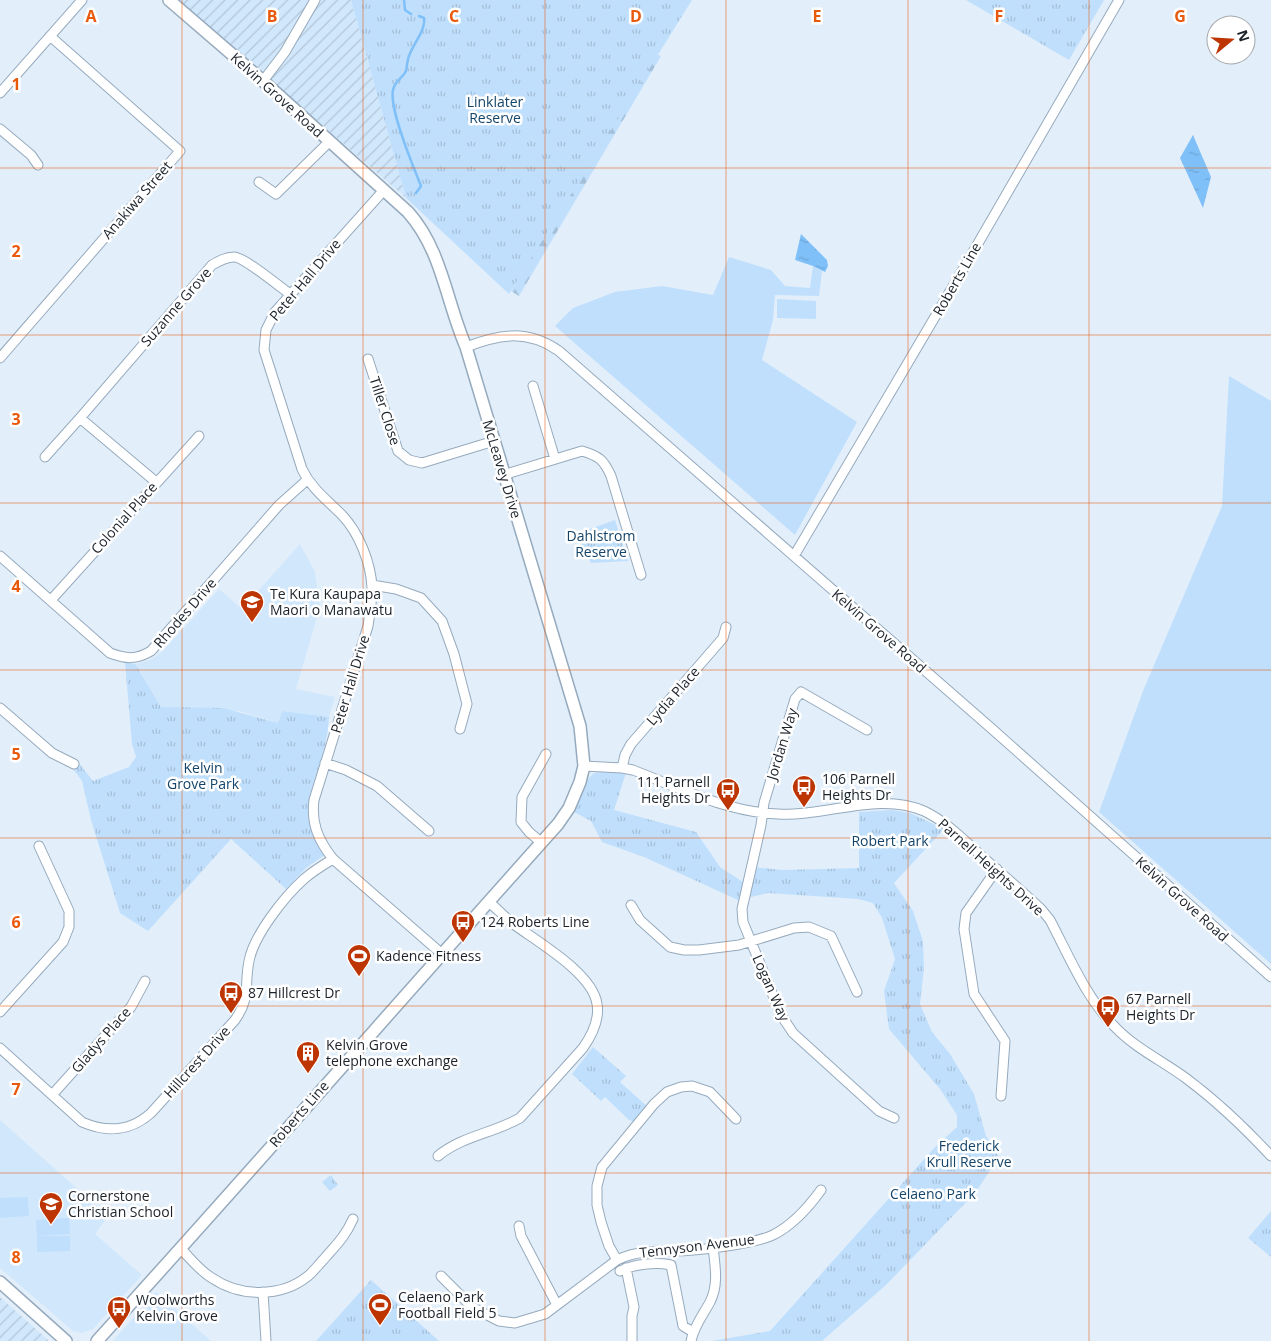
<svg xmlns="http://www.w3.org/2000/svg" width="1271" height="1341" font-family="'Open Sans',sans-serif">
	<style>
		.built { fill: #d1e7fc }
		.industrial { fill: url(#industrial-furrows) }
		.green { fill: #c0dffc }
		.forest { fill: url(#forest-firs) }
		.park { fill: url(#park-tufts) }
		.water { fill: url(#water-ripples) }
		.lines { fill: none; stroke-linecap: round; stroke-linejoin: round }
		.stream { stroke: #7fc0f9; stroke-width: 2.5 }
		.minor-casing { stroke: #96aabd; stroke-width: 11 }
		.major-casing { stroke: #96aabd; stroke-width: 14 }
		.minor { stroke: #fff; stroke-width: 9 }
		.major { stroke: #fff; stroke-width: 11 }
		.grid { fill: none; stroke: #e8590c; stroke-width: 1; stroke-opacity: 0.55 }
		.labels { text-anchor: middle; stroke-width: 5; stroke-linejoin: round; paint-order: stroke }
		.street-label { font-size: 14px; fill: #1b222a; stroke: #fff }
		.park-label { font-size: 14px; fill: #144469; stroke: #fff }
		.poi-label { font-size: 14px; fill: #1b222a; stroke: #fff; text-anchor: start }
		.grid-label { font-size: 16px; text-anchor: middle; font-weight: bold; fill: #e8590c; stroke: #fff; stroke-width: 5; stroke-linejoin: round; paint-order: stroke }
	</style>
	<defs>
		<pattern id="industrial-furrows" width="10" height="10" patternUnits="userSpaceOnUse" patternTransform="scale(1.25)"><rect width="10" height="10" fill="#d1e7fc"/><path d="M-1 1l2-2M0 10L10 0M9 11l2-2" fill="none" stroke="#b3c6d8"/></pattern>
		<pattern id="forest-firs" width="22" height="20" patternUnits="userSpaceOnUse" patternTransform="scale(1.25)"><rect width="22" height="20" fill="#c0dffc"/><path d="M5 1l3.5 6h-7zM16 11l3.5 6h-7z" fill="#a4bfd8"/></pattern>
		<pattern id="park-tufts" width="24" height="20" patternUnits="userSpaceOnUse" patternTransform="scale(1.25)"><rect width="24" height="20" fill="#c0dffc"/><path d="M3 7l-1-3M5 7V3M7 7l1-3M15 17l-1-3M17 17v-4M19 17l1-3" fill="none" stroke="#a4bfd8"/></pattern>
		<pattern id="water-ripples" width="26" height="14" patternUnits="userSpaceOnUse" patternTransform="scale(1.25)"><rect width="26" height="14" fill="#7fc0f9"/><path d="M2 4q2-2 4 0t4 0M15 11q2-2 4 0t4 0" fill="none" stroke="#6da5d6"/></pattern>
	</defs>
	<rect width="100%" height="100%" fill="#e2effb"/>
	<path class="built" d="M 300,544 L 315,572 L 320,607 L 296,689 L 335,697 L 329,717 L 282,711 L 278,723 L 239,711 L 161,707 L 135,664 L 150,660 L 163,651 L 219,589 L 242,609 Z
		M 0,1120 L 108,1216 L 95,1234 L 142,1275 L 93,1329 L 82,1333 L 73,1331 L 0,1268 Z
		M 156,1292 L 211,1341 L 113,1341 Z"/>
	<path class="industrial" d="M 179,0 L 351,0 L 406,198 Z
		M 0,1297 L 48,1340 L 48,1341 L 0,1341 Z"/>
	<path class="green" d="M 729,257 L 771,270 L 785,286 L 810,288 L 813,266 L 822,271 L 819,296 L 775,295 L 773,320 L 762,360 L 857,422 L 795,535 L 555,326 L 573,308 L 615,292 L 662,286 L 713,295 Z
		M 777,299 L 816,301 L 816,319 L 777,318 Z
		M 1229,376 L 1271,401 L 1271,964 L 1099,812 L 1143,691 L 1222,506 Z
		M 28,1197 L 29,1216 L 0,1218 L 0,1198 Z
		M 69,1218 L 70,1234 L 37,1236 L 36,1220 Z
		M 37,1236 L 70,1236 L 70,1251 L 37,1252 Z"/>
	<path class="forest" d="M 654,53 L 661,56 L 519,296 L 511,291 Z"/>
	<path class="park" d="M 351,0 L 692,0 L 509,294 L 406,198 Z
		M 966,0 L 1104,0 L 1069,60 Z
		M 615,520 L 628,561 L 591,563 L 581,547 L 584,531 Z
		M 125,662 L 135,664 L 161,707 L 223,708 L 278,723 L 282,711 L 329,717 C 328,725 328,733 326,740 C 318,784 290,812 326,854 L 306,868 L 286,889 L 231,839 L 148,931 L 120,913 L 91,820 L 82,781 L 71,766 L 78,762 L 93,781 L 129,767 L 136,757 L 132,744 Z
		M 601,772 L 626,773 L 614,810 L 696,832 L 720,867 L 746,884 L 751,867 L 783,870 L 859,868 L 859,812 L 892,810 L 910,813 L 944,829 L 894,883 L 913,911 L 923,941 L 924,968 L 920,1004 L 932,1032 L 950,1054 L 974,1094 L 986,1136 L 999,1157 L 975,1193 L 886,1285 L 822,1341 L 712,1341 L 770,1331 L 935,1147 L 957,1127 L 957,1115 L 940,1089 L 889,1029 L 884,991 L 895,959 L 882,918 L 873,903 L 858,899 L 768,893 L 738,900 L 644,857 L 602,842 L 591,821 L 574,812 C 580,800 584,780 594,773 Z
		M 593,1047 L 626,1076 L 620,1082 L 650,1109 L 638,1123 L 629,1120 L 605,1097 L 601,1101 L 572,1074 Z
		M 331,1175 L 338,1185 L 330,1191 L 322,1182 Z
		M 1271,1211 L 1271,1257 L 1248,1238 Z
		M 371,1280 L 439,1341 L 316,1341 Z"/>
	<path class="water" d="M 1193,135 L 1211,177 L 1203,208 L 1180,158 Z
		M 801,234 L 827,260 L 828,266 L 825,272 L 813,266 L 795,260 Z"/>
	<g class="lines">
		<path class="stream" d="M 404,0 L 405,10 L 411,14
			M 416,193 L 421,186 C 413,166 389,109 393,90 C 395,80 403,78 406,71 C 407,67 407,61 409,56 C 413,44 426,30 424,18 L 419,16"/>
		<g class="minor-casing">
			<path id="minor" d="M 263,81 L 285,52 L 315,0
				M 0,93 L 82,0
				M 0,129 L 31,155 L 38,165
				M 259,182 L 276,194 L 329,142
				M 384,190 L 275,312 L 266,330 L 264,350 L 302,469 C 311,488 327,500 342,515 C 359,533 371,563 372,588 C 372,601 370,613 368,626 L 314,800 C 311,823 318,840 333,859 L 442,954
				M 466,347 C 500,334 527,329 559,351 L 991,728 L 1271,977
				M 0,358 L 180,151 L 50,36
				M 368,359 L 398,451 L 409,460 L 422,463 L 494,441
				M 533,386 L 555,459
				M 80,418 L 156,482
				M 45,457 L 80,418 L 212,265 C 219,261 226,257 234,257 C 244,257 280,287 290,294
				M 503,475 L 582,451 C 599,456 604,460 611,476 L 641,575
				M 0,556 L 110,653 C 126,659 136,660 151,651 L 279,505 L 307,480
				M 794,556 L 962,271 L 1119,0
				M 372,585 L 396,589 L 421,598 L 442,621 L 454,654 L 467,704 L 460,729
				M 51,600 L 199,436
				M 0,708 L 52,753 L 74,764
				M 867,730 L 801,692 L 795,699 L 764,803 L 761,825 L 742,909 L 743,922 L 781,1015 L 793,1033 L 879,1111 L 894,1118
				M 325,763 L 346,770 L 377,786 L 429,831
				M 584,766 L 622,768 L 633,770 C 679,788 727,812 778,814 C 825,817 879,791 924,811 C 947,822 965,841 984,858 C 1003,875 1022,891 1041,909 L 1050,920 C 1069,956 1086,998 1115,1027 C 1136,1049 1163,1061 1187,1079 C 1219,1103 1244,1127 1271,1156
				M 622,768 L 625,755 L 631,744 L 723,638 L 726,627
				M 542,843 L 529,832 L 521,822 L 522,797 L 546,754
				M 997,869 L 966,913 L 964,929 L 974,994 L 1005,1041 L 1001,1096
				M 631,905 L 640,920 L 670,947 L 684,950 L 699,950 L 739,945 L 794,928 L 809,927 L 831,936 L 857,992
				M 0,1012 L 63,942 L 69,927 L 69,911 L 39,846
				M 0,1048 L 82,1122 C 107,1133 131,1131 151,1113 L 235,1020 C 251,997 244,986 249,961 C 254,935 284,897 304,879 C 313,871 323,865 333,859
				M 52,1095 L 131,1007 L 145,981
				M 438,1156 C 462,1136 494,1133 520,1118 L 583,1048 C 592,1035 600,1020 597,1004 C 593,973 536,941 512,923 C 504,916 497,909 489,902
				M 519,1226 L 521,1236 L 557,1305
				M 181,1249 C 191,1259 200,1271 212,1278 C 240,1297 281,1298 308,1276 C 314,1271 319,1264 324,1259 C 336,1245 345,1237 353,1219
				M 617,1260 L 609,1246 L 601,1222 L 597,1205 L 597,1186 L 602,1167 L 654,1104 L 667,1092 L 681,1087 L 692,1086 L 710,1092 L 736,1119
				M 626,1268 L 634,1307 L 632,1316 L 632,1340
				M 620,1271 C 634,1264 655,1262 671,1265 L 683,1326 L 693,1332
				M 441,1276 L 472,1307 L 499,1321 L 515,1323 L 545,1314 L 617,1260 C 635,1251 655,1251 674,1251 C 697,1251 754,1244 773,1235 C 793,1225 808,1208 821,1190
				M 263,1292 L 266,1341
				M 691,1341 C 694,1326 703,1315 710,1302 C 719,1284 715,1266 713,1247"/>
		</g>
		<g class="major-casing">
			<path id="major" d="M 0,1282 L 66,1341
				M 97,1341 C 252,1170 404,996 558,824 L 569,808 L 580,782 L 584,766 L 580,726 L 466,347 C 446,301 442,250 408,212 L 263,81 L 169,0"/>
		</g>
		<use href="#minor" class="minor"/>
		<use href="#major" class="major"/>
	</g>
	<path class="grid" d="M 182,0 L 182,1341M 363,0 L 363,1341M 545,0 L 545,1341M 726,0 L 726,1341M 908,0 L 908,1341M 1089,0 L 1089,1341M 0,168 L 1271,168M 0,335 L 1271,335M 0,503 L 1271,503M 0,670 L 1271,670M 0,838 L 1271,838M 0,1006 L 1271,1006M 0,1173 L 1271,1173"/>
	<defs>
		<g id="school-pin" transform="scale(1.25)"><path d="M0 17L-7.5 6A9.5 9.5 0 1 1 7.5 6Z" fill="#be3504" stroke="#fff"/><path d="M0-5L7-2L0 1L-7-2ZM-4 1L0 2.5L4 1V4Q0 6-4 4Z" fill="#fff"/></g>
		<g id="bus-pin" transform="scale(1.25)"><path d="M0 17L-7.5 6A9.5 9.5 0 1 1 7.5 6Z" fill="#be3504" stroke="#fff"/><path d="M-5-6H5V4H4V6H2V4H-2V6H-4V4H-5ZM-3.5-4V0h7V-4ZM-3.5 1.2v1.5H-2V1.2ZM2 1.2v1.5H3.5V1.2Z" fill="#fff"/></g>
		<g id="stadium-pin" transform="scale(1.25)"><path d="M0 17L-7.5 6A9.5 9.5 0 1 1 7.5 6Z" fill="#be3504" stroke="#fff"/><path d="M0-5a6.5 5 0 1 0 0 10a6.5 5 0 1 0 0-10ZM-3.5-1.8h7v3.6h-7Z" fill="#fff"/></g>
		<g id="building-pin" transform="scale(1.25)"><path d="M0 17L-7.5 6A9.5 9.5 0 1 1 7.5 6Z" fill="#be3504" stroke="#fff"/><path d="M-4-6H4V6H1V3H-1V6H-4ZM-2.5-4.3h1.7v1.8h-1.7ZM.8-4.3h1.7v1.8H.8ZM-2.5-1h1.7V.8h-1.7ZM.8-1h1.7V.8H.8Z" fill="#fff"/></g>
	</defs>
	<g fill-rule="evenodd">
		<use href="#school-pin" x="252" y="602"/>
		<use href="#bus-pin" x="804" y="787"/>
		<use href="#bus-pin" x="728" y="790"/>
		<use href="#bus-pin" x="463" y="922"/>
		<use href="#stadium-pin" x="359" y="956"/>
		<use href="#bus-pin" x="231" y="993"/>
		<use href="#bus-pin" x="1108" y="1007"/>
		<use href="#building-pin" x="308" y="1053"/>
		<use href="#school-pin" x="51" y="1204"/>
		<use href="#stadium-pin" x="380" y="1305"/>
		<use href="#bus-pin" x="119" y="1308"/>
	</g>
	<g class="labels">
		<g class="street-label">
			<text transform="translate(277 95) rotate(42)" y="5">Kelvin Grove Road</text>
			<text transform="translate(137 200) rotate(-49)" y="5">Anakiwa Street</text>
			<text transform="translate(957 279) rotate(-60)" y="5">Roberts Line</text>
			<text transform="translate(305 280) rotate(-50)" y="5">Peter Hall Drive</text>
			<text transform="translate(176 307) rotate(-49)" y="5">Suzanne Grove</text>
			<text transform="translate(385 411) rotate(72)" y="5">Tiller Close</text>
			<text transform="translate(502 469) rotate(73)" y="5">McLeavey Drive</text>
			<text transform="translate(124 518) rotate(-48)" y="5">Colonial Place</text>
			<text transform="translate(185 613) rotate(-49)" y="5">Rhodes Drive</text>
			<text transform="translate(879 631) rotate(41)" y="5">Kelvin Grove Road</text>
			<text transform="translate(350 684) rotate(-73)" y="5">Peter Hall Drive</text>
			<text transform="translate(673 696) rotate(-49)" y="5">Lydia Place</text>
			<text transform="translate(782 744) rotate(-73)" y="5">Jordan Way</text>
			<text transform="translate(991 867) rotate(42)" y="5">Parnell Heights Drive</text>
			<text transform="translate(1182 899) rotate(42)" y="5">Kelvin Grove Road</text>
			<text transform="translate(771 988) rotate(66)" y="5">Logan Way</text>
			<text transform="translate(101 1040) rotate(-49)" y="5">Gladys Place</text>
			<text transform="translate(197 1062) rotate(-48)" y="5">Hillcrest Drive</text>
			<text transform="translate(299 1114) rotate(-49)" y="5">Roberts Line</text>
			<text transform="translate(697 1246) rotate(-7)" y="5">Tennyson Avenue</text>
		</g>
		<g class="park-label">
			<text x="495" y="107">Linklater<tspan x="495" dy="16">Reserve</tspan></text>
			<text x="601" y="541">Dahlstrom<tspan x="601" dy="16">Reserve</tspan></text>
			<text x="203" y="773">Kelvin<tspan x="203" dy="16">Grove Park</tspan></text>
			<text x="890" y="846">Robert Park</text>
			<text x="969" y="1151">Frederick<tspan x="969" dy="16">Krull Reserve</tspan></text>
			<text x="933" y="1199">Celaeno Park</text>
		</g>
		<g class="poi-label">
			<text x="270" y="599">Te Kura Kaupapa<tspan x="270" dy="16">Maori o Manawatu</tspan></text>
			<text x="822" y="784">106 Parnell<tspan x="822" dy="16">Heights Dr</tspan></text>
			<text x="710" y="787" text-anchor="end">111 Parnell<tspan x="710" dy="16">Heights Dr</tspan></text>
			<text x="480" y="927">124 Roberts Line</text>
			<text x="376" y="961">Kadence Fitness</text>
			<text x="248" y="998">87 Hillcrest Dr</text>
			<text x="1126" y="1004">67 Parnell<tspan x="1126" dy="16">Heights Dr</tspan></text>
			<text x="326" y="1050">Kelvin Grove<tspan x="326" dy="16">telephone exchange</tspan></text>
			<text x="68" y="1201">Cornerstone<tspan x="68" dy="16">Christian School</tspan></text>
			<text x="398" y="1302">Celaeno Park<tspan x="398" dy="16">Football Field 5</tspan></text>
			<text x="136" y="1305">Woolworths<tspan x="136" dy="16">Kelvin Grove</tspan></text>
		</g>
	</g>
	<g class="grid-label">
		<text x="91" y="22">A</text>
		<text x="272" y="22">B</text>
		<text x="454" y="22">C</text>
		<text x="636" y="22">D</text>
		<text x="817" y="22">E</text>
		<text x="999" y="22">F</text>
		<text x="1180" y="22">G</text>
		<text x="16" y="90">1</text>
		<text x="16" y="257">2</text>
		<text x="16" y="425">3</text>
		<text x="16" y="592">4</text>
		<text x="16" y="760">5</text>
		<text x="16" y="928">6</text>
		<text x="16" y="1095">7</text>
		<text x="16" y="1263">8</text>
	</g>
	<g transform="translate(1231 40) rotate(72)"><circle r="24" fill="#ffffff" stroke="#a4a7aa"/>
	<path d="M0-4L9 19L0 12L-9 19Z" fill="#be3504"/>
	<text y="-8" font-size="14" font-weight="bold" text-anchor="middle" fill="#1b222a">N</text>
	</g>
</svg>
